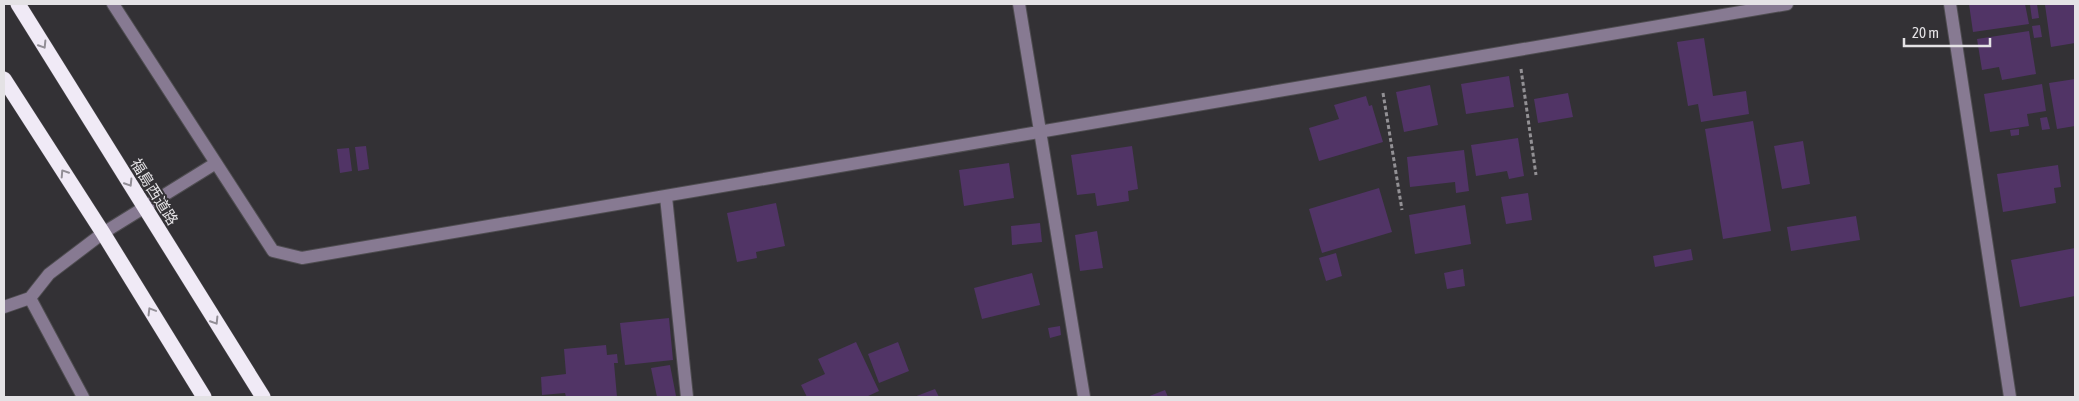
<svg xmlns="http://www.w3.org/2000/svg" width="2079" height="401" font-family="'Asap Condensed','Noto Sans JP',sans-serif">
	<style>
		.building { fill: #513466 }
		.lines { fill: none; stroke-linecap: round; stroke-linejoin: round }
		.minor-casing { stroke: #4f4d51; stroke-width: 14 }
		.highway-casing { stroke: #4f4d51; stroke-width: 16 }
		.path { stroke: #939195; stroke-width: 3; stroke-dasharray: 4 2.5; stroke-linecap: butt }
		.minor { stroke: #877a92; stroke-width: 12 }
		.highway { stroke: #f0eaf6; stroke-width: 15 }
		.oneway { stroke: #928e96 }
		.labels { text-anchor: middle; stroke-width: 4; stroke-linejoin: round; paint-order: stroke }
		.street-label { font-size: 15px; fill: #e4e2e5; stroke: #333135 }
	</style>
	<rect width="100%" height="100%" fill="#333135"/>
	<path class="building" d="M 1969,4 L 2025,4 L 2029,24 L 1973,32 Z
		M 2037,4 L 2039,18 L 2032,19 L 2030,5 Z
		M 2055,4 L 2075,4 L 2075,43 L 2051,47 L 2045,5 Z
		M 2040,25 L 2042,37 L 2034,38 L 2032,26 Z
		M 2029,31 L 2036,74 L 2002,80 L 1999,67 L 1982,70 L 1977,39 Z
		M 1704,38 L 1713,96 L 1746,91 L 1749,114 L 1701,122 L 1698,104 L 1688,106 L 1677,42 Z
		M 1509,76 L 1514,107 L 1466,114 L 1461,84 Z
		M 2075,79 L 2075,126 L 2057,129 L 2049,83 Z
		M 2042,84 L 2046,111 L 2027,114 L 2029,126 L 1990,132 L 1984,94 Z
		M 1430,85 L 1438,125 L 1404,132 L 1396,92 Z
		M 1568,93 L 1573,117 L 1538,123 L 1534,99 Z
		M 1366,96 L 1369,106 L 1372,105 L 1373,109 L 1383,142 L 1319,161 L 1309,128 L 1339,119 L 1334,105 Z
		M 2047,117 L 2050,129 L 2042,130 L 2040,118 Z
		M 1753,121 L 1771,231 L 1723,239 L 1705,129 Z
		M 2019,129 L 2019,135 L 2011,136 L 2010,130 Z
		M 1518,138 L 1524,176 L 1509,179 L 1507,171 L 1476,176 L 1471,145 Z
		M 1803,141 L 1810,184 L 1782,189 L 1774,146 Z
		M 366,146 L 369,169 L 358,171 L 355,147 Z
		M 1132,146 L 1138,189 L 1128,191 L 1129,201 L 1097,206 L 1095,193 L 1077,195 L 1071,155 Z
		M 349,148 L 352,171 L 340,173 L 337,149 Z
		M 1464,150 L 1469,191 L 1456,193 L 1455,182 L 1410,187 L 1407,157 Z
		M 1009,163 L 1014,198 L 964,206 L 959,170 Z
		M 2058,165 L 2061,187 L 2054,188 L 2056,203 L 2003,212 L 1997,174 Z
		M 1379,188 L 1392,232 L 1322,253 L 1309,209 Z
		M 1528,193 L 1532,220 L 1506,224 L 1501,197 Z
		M 776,203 L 785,246 L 756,252 L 757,258 L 737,262 L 727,213 Z
		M 1465,205 L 1471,244 L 1415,254 L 1409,215 Z
		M 1856,216 L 1860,240 L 1791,251 L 1787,227 Z
		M 1040,223 L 1042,242 L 1012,245 L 1011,226 Z
		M 1097,231 L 1103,268 L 1080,271 L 1075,235 Z
		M 2075,248 L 2075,296 L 2020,307 L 2011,260 Z
		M 1691,249 L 1693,260 L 1655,267 L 1653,256 Z
		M 1336,253 L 1342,276 L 1326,281 L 1319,258 Z
		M 1463,269 L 1465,286 L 1447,289 L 1444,273 Z
		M 1032,273 L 1040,305 L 982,319 L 974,288 Z
		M 669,318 L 673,360 L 625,365 L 620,323 Z
		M 1060,326 L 1061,335 L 1050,338 L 1048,328 Z
		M 856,342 L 879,391 L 866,397 L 807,397 L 801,385 L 825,374 L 818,359 Z
		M 898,342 L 909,371 L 879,383 L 868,354 Z
		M 606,345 L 607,355 L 617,354 L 618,363 L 614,363 L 617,397 L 566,397 L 565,393 L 542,395 L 541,377 L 566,374 L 564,349 Z
		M 670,365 L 676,396 L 657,397 L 651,368 Z
		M 935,389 L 939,397 L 914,397 Z
		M 1165,390 L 1168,397 L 1147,397 Z"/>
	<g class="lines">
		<g class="minor-casing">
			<path id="minor" d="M 113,4 L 273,251 L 302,258 L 1787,4
				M 1019,4 L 1084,397
				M 1950,4 L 2010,397
				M 666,197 L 687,397
				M 4,307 L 30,298
				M 83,397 L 30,298 L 49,274 L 103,233 L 216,163"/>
		</g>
		<g class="highway-casing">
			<path id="highway" d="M 18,4 L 263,397
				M 4,79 L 103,233 L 204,397"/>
		</g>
		<path class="path" d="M 1521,69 L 1536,175
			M 1383,93 L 1402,210"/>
		<use href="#minor" class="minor"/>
		<use href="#highway" class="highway"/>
	</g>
	<defs><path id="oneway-chevron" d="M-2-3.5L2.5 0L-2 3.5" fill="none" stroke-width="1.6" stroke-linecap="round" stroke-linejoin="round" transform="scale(1.25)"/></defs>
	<g class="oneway">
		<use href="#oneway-chevron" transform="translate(43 45) rotate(58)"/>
		<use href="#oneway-chevron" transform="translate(64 173) rotate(-123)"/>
		<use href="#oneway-chevron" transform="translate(129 183) rotate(58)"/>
		<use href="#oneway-chevron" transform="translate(151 311) rotate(-121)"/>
		<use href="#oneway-chevron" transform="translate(215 321) rotate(58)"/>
	</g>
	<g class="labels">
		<g class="street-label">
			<text transform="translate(154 192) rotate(58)" y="5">福島西道路</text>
		</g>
	</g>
	<rect width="2079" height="401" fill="none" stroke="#e4e2e5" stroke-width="10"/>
	<path d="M1904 38v8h86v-8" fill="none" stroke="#e4e2e5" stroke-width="2.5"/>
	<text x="1912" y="38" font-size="15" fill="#e4e2e5" stroke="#333135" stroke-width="4" paint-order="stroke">20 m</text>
</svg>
